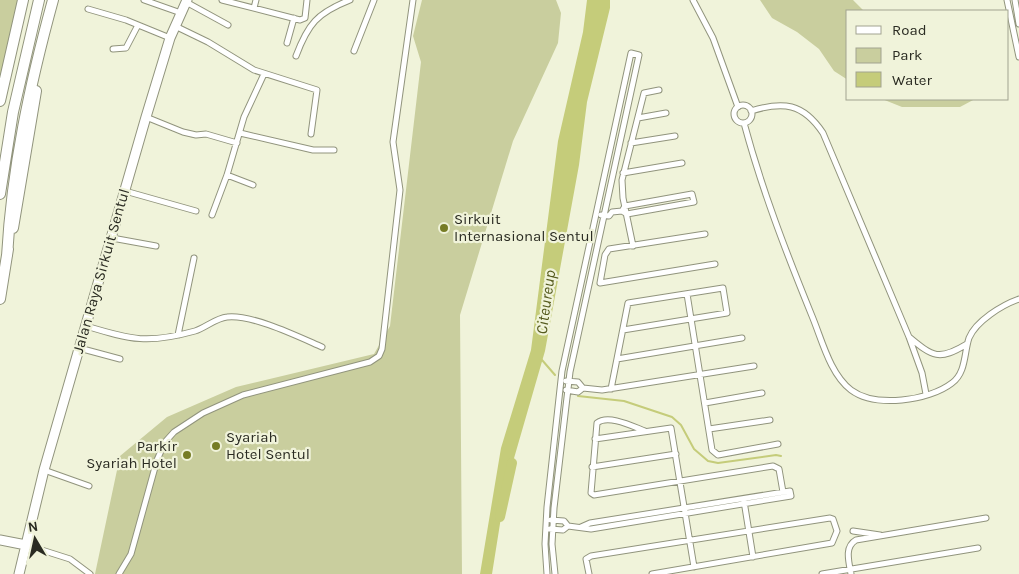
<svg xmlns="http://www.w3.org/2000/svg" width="1019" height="574" font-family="Karla,sans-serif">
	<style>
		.green { fill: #c9ce9e }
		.water { fill: #c5cc7a }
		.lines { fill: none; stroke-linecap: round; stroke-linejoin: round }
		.stream { stroke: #c5cc7a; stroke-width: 2 }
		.river { stroke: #c5cc7a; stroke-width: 10 }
		.minor-casing { stroke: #91947d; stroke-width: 7 }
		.primary-casing { stroke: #91947d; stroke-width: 11 }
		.motorway-casing { stroke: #91947d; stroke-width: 12 }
		.minor { stroke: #fff; stroke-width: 5 }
		.primary { stroke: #fff; stroke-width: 9 }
		.motorway { stroke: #fff; stroke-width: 10 }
		.poi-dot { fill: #767c25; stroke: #f0f3da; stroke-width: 2 }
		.labels { text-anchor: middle; stroke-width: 4.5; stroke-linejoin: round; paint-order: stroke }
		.poi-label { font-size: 15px; fill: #2a2b22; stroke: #f0f3da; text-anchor: start }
		.street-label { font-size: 15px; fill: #2a2b22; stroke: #f0f3da }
		.water-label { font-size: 16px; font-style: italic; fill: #555a1e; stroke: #f0f3da }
	</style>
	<rect width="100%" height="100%" fill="#f0f3da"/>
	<path class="green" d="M 0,0 L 23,0 L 0,101 Z
		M 422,0 L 556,0 L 561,13 L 558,43 L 513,141 L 460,315 L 462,574 L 95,574 L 120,456 L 167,417 L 236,387 L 374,354 L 390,326 L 421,62 L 413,36 Z
		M 760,0 L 853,0 L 864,11 L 848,11 L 848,80 L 834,71 L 819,49 L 797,32 L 772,18 Z
		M 882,99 L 975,99 L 960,107 L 902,107 Z"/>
	<path class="water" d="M 587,0 L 610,0 L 610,8 L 587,102 L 579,165 L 545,351 L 506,486 L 492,574 L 480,574 L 501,448 L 531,350 L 558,141 L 583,32 Z"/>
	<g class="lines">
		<path class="stream" d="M 542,360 L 555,375
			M 578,396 L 624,401 L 672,417 L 681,425 L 694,449 L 708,461 L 718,463 L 776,455 L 781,456"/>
		<path class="river" d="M 500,517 L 512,463"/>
		<g class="minor-casing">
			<path id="minor" d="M 144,0 L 181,13
				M 222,0 L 300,20 L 305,18 L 307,0
				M 693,0 L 713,38 L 738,107
				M 1007,0 L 1019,57
				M 1015,0 L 1019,24
				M 186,2 L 228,25
				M 254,8 L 256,0
				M 88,9 L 126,20 L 170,38
				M 175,26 L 208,42 L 254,70 L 317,90 L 311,134
				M 287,43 L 294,18
				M 113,49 L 126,48 L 138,25
				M 354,51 L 374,0
				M 296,56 C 308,24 317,13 350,0
				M734 114a9 9 0 1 1 18 0a9 9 0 1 1-18 0Z
				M 751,111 C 783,101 803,103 823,133 L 909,337 L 922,373 L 926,394
				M 146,117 L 183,132 L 196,135 L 206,134 L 237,143
				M 638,118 L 666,113
				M 744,123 C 762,190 786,252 812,316 C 822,340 830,374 851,390 C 875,408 929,401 952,383 C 966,373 964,353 969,338 C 976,321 1002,305 1019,299
				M 240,133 L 313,150 L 334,150
				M 631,143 L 675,136
				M 623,173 L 682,163
				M 227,175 L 253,185
				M 125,191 L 196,211
				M 212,215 L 227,175 L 244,117 L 264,74
				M 601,215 L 609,216 L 612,212 L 622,211 L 627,214 L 694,202 L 692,194 L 625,206 L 622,211
				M 705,234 L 609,249 L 605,255 L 600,283 L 715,264
				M 112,238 L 156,246
				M 633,246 L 623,198 L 622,180 L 644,93 L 659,90
				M 687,294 L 712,450 L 718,455 L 778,444
				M 86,326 C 132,340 148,344 195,331 C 205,328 216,318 227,317 C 252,314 299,337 322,347
				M 178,335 L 194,258
				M 909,337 C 933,357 939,361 967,344
				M 79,348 L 120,359
				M 617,359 L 742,338
				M 566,381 L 578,382 L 583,388
				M 611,389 L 628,303 L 723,288 L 727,313 L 623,330
				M 566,390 L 578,392 L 583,388 L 602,390 L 754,366
				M 705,403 L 762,393
				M 709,429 L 770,420
				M 645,431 C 632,426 608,414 597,423 L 591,493 L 594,495 L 773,466 L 779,469 L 783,492
				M 595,439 L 671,428 L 694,567
				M 592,467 L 676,454
				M 44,470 L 89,486
				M 744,501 L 753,557
				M 551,520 L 564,521 L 568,526 L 591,529 L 791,496 L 790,491 L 590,523 L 581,527
				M 550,529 L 563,530 L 568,526
				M 853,531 L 880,535
				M 26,545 L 70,559 L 90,574
				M 119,574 L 131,554 L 157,460 L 165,442 L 174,432 L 203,413 L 243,395 L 370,362 L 379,356 L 382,349 L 400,190 L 393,142 L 413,0
				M 547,574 L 545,544 L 547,507 L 562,371 L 631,53 L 639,55 L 570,372 L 554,508 L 552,544 L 555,574
				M 589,574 L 586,559 L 591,556 L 830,518 L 833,519 L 837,531 L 832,543 L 652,574
				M 822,574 L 978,548
				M 851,574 C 849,562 844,547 856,540 L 986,518"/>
		</g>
		<g class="primary-casing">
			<path id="primary" d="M 0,540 L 26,545
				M 19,574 L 44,470 L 146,117 L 170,38 L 187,0"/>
		</g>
		<g class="motorway-casing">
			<path id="motorway" d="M 0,101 L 23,0
				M 0,194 L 13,112 L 39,0
				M 13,228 L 36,91
				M 7,256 C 12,168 30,84 53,0
				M 0,299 L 8,249"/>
		</g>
		<use href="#minor" class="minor"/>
		<use href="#primary" class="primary"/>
		<use href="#motorway" class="motorway"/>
	</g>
	<g class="poi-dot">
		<circle cx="444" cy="228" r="5"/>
		<circle cx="216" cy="446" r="5"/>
		<circle cx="187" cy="455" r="5"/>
	</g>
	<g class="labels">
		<g class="poi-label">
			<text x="454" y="224">Sirkuit<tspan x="454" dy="17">Internasional Sentul</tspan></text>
			<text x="226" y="442">Syariah<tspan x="226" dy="17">Hotel Sentul</tspan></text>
			<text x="177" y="451" text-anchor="end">Parkir<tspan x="177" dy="17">Syariah Hotel</tspan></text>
		</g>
		<g class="street-label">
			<text transform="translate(101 271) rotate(-74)" y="5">Jalan Raya Sirkuit Sentul</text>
		</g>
		<g class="water-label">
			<text transform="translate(545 302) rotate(-82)" y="6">Citeureup</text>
		</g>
	</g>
	<rect x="846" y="10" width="162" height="90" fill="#f0f3da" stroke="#a1a390"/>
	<rect x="856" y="26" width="25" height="8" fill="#ffffff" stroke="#a1a390"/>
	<text x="892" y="35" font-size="15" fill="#2a2b22">Road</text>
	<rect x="856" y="48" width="25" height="15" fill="#c9ce9e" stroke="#a1a390"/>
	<text x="892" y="60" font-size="15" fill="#2a2b22">Park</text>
	<rect x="856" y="72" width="25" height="15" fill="#c5cc7a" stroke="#a1a390"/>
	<text x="892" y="85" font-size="15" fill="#2a2b22">Water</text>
	<g transform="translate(35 539) rotate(351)" stroke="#f0f3da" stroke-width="4" paint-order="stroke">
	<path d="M0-4L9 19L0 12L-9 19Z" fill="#2a2b22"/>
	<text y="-8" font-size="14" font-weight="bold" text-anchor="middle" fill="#2a2b22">N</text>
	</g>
</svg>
